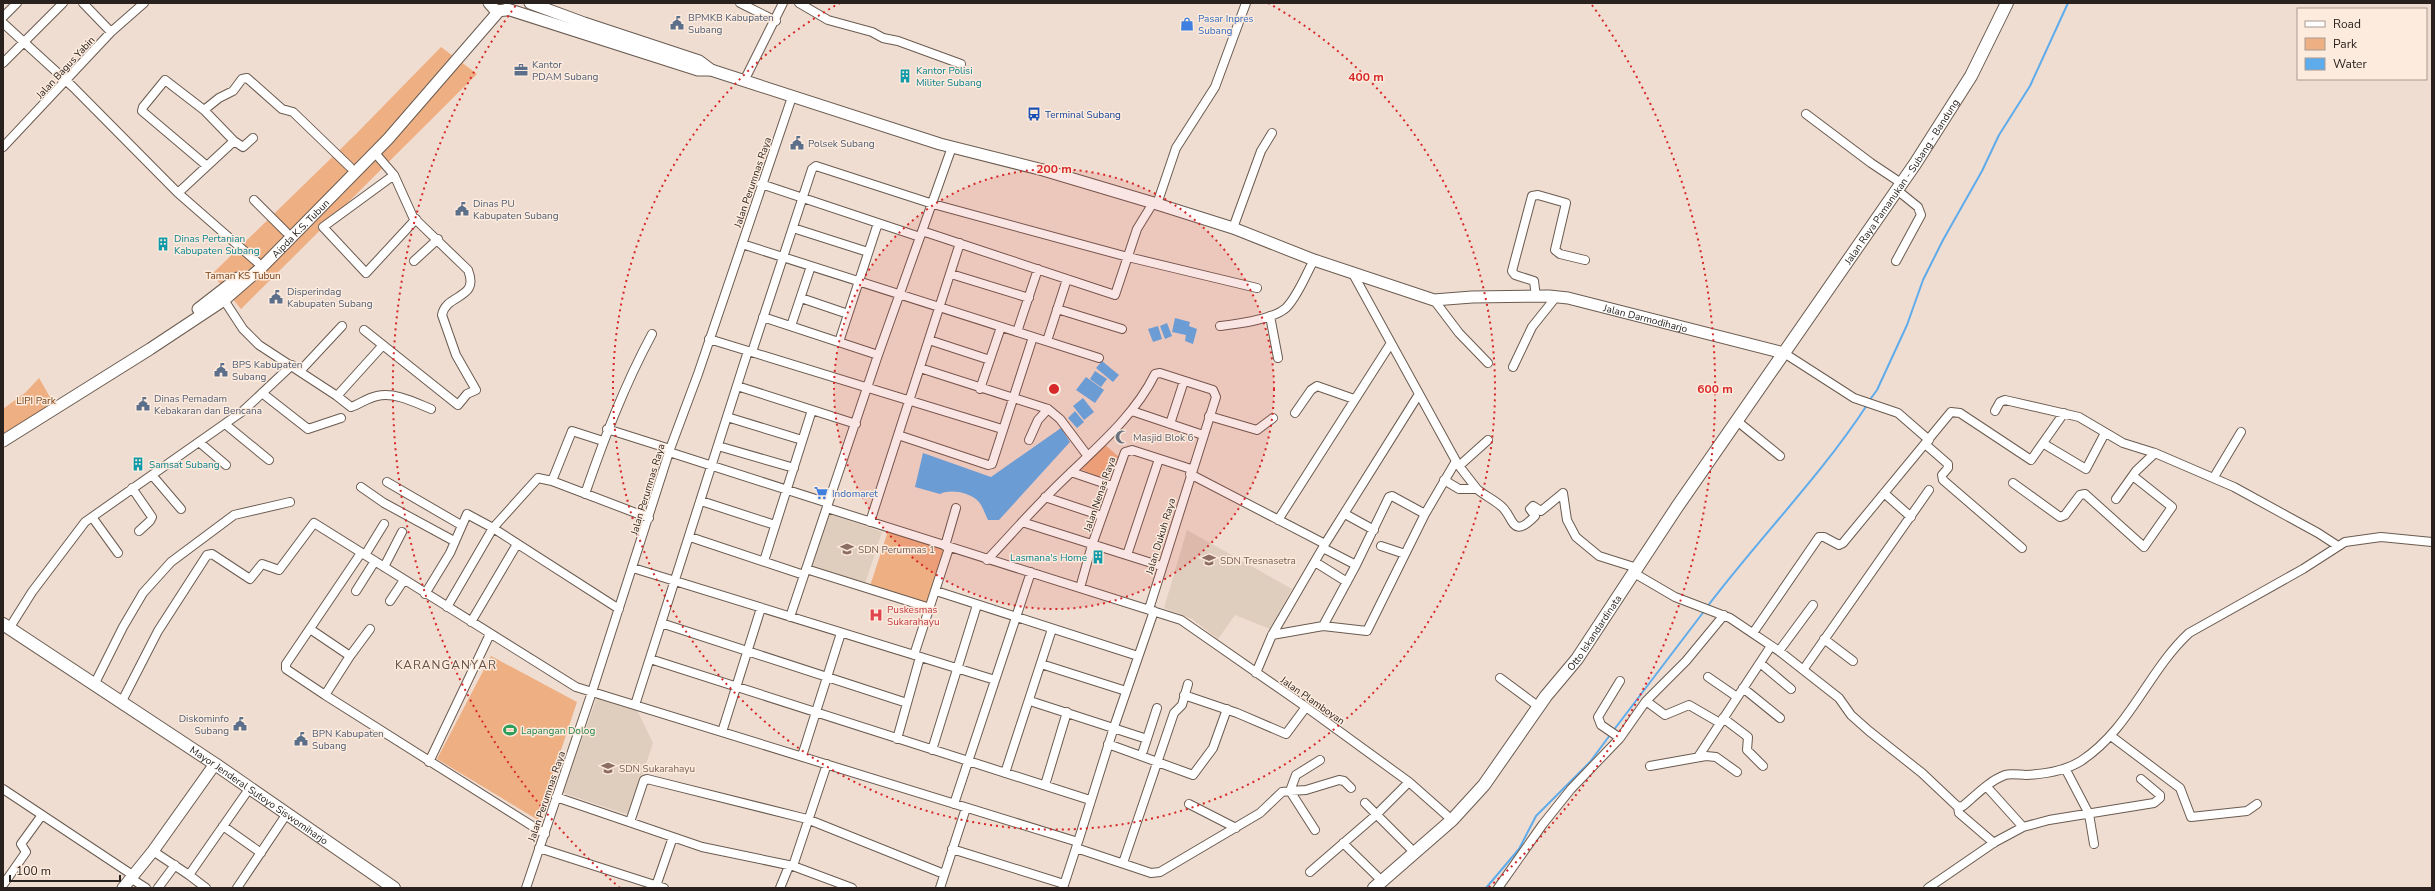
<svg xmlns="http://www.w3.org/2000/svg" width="2435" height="891" font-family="'Nunito Sans',sans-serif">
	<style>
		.education { fill: #dfcdbd }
		.green { fill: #eeaf83 }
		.water { fill: #5eacec }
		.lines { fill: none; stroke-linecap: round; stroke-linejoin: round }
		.stream { stroke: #5eacec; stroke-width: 2 }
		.street-casing { stroke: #6a5b50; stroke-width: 10 }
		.secondary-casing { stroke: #6a5b50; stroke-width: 13 }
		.primary-casing { stroke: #6a5b50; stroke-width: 14 }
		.street { stroke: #fff; stroke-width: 8 }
		.secondary { stroke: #fff; stroke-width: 11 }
		.primary { stroke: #fff; stroke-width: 12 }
		.ring { fill: none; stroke: #d62828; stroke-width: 2; stroke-dasharray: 2 4 }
		.labels { text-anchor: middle; stroke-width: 3; stroke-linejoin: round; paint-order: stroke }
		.service-label { font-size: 10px; fill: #4e5e75; stroke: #fdebde; text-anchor: start }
		.shop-label { font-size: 10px; fill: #366cbe; stroke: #fdebde; text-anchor: start }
		.street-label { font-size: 10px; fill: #28211d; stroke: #fdebde }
		.culture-label { font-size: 10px; fill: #0d838f; stroke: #fdebde; text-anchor: start }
		.transit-label { font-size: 10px; fill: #164399; stroke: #fdebde; text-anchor: start }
		.park-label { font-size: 10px; fill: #764117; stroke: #fdebde }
		.worship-label { font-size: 10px; fill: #5b616d; stroke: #fdebde; text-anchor: start }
		.education-label { font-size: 10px; fill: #785e54; stroke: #fdebde; text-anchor: start }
		.health-label { font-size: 10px; fill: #be3a42; stroke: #fdebde; text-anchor: start }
		.leisure-label { font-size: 10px; fill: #27864d; stroke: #fdebde; text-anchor: start }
		.quarter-label { font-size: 12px; letter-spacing: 1px; fill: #625248; stroke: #fdebde }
		.centre { fill: #d62828; stroke: #fdebde; stroke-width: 2 }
		.ring-label { font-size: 12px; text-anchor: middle; font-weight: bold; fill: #d62828; stroke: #fdebde; stroke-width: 3; stroke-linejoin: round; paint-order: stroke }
	</style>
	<rect width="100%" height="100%" fill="#f0ddd1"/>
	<path class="education" d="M 829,514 L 882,532 L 865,584 L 812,567 Z
		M 1187,530 L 1292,589 L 1270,629 L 1235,615 L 1218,639 L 1192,619 L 1164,608 Z
		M 597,697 L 637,710 L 653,743 L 629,815 L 563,793 Z"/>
	<path class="green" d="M 441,47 L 477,74 L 241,309 L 212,274 L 357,133 Z
		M 39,378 L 54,404 L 3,436 L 3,409 L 26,392 Z
		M 1104,444 L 1119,457 L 1103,479 L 1080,469 Z
		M 888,531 L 947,551 L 929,605 L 870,586 Z
		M 491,656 L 577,702 L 538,820 L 437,759 Z"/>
	<path class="water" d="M 1175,318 L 1190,322 L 1189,326 L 1197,329 L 1193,344 L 1185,341 L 1186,335 L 1172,332 Z
		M 1167,323 L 1172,336 L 1165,339 L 1160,326 Z
		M 1158,326 L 1162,339 L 1153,342 L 1148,329 Z
		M 1102,361 L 1119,375 L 1113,382 L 1096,368 Z
		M 1095,371 L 1107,379 L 1101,387 L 1090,379 Z
		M 1086,377 L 1104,390 L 1095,403 L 1076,390 Z
		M 1083,398 L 1094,412 L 1084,420 L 1073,406 Z
		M 1075,411 L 1084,422 L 1077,428 L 1068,418 Z
		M 1061,428 L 1070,442 L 999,520 L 988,520 C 985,514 982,504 977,500 C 967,492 951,489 940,494 L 915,487 L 923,453 L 991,477 Z"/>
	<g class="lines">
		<path class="stream" d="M 1869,401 L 1877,390 L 1907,325 L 1923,280 L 1943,240 L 1982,171 L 1999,135 L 2030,86 L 2068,3
			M 1707,607 C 1759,538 1820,477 1867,405
			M 1613,731 L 1705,610
			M 1486,888 L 1519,849 L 1536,816 L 1590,762 L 1610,735"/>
		<g class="street-casing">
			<path id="street" d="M 83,3 L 111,32
				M 740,3 L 776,21
				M 799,3 L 828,20 L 872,32 L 883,38 L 898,41 L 961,64
				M 3,17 L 17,3
				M 3,23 L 73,87 L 178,193 L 257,262
				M 3,63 L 63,3
				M 744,81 L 783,3
				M 204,110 L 219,98 L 233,91 L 242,79 L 247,78 L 282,109 L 293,112 L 350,167
				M 1806,114 L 1871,163 L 1901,183
				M 234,141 L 243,147 L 253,138
				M 3,147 L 111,32 L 144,3
				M 375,153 L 394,175 L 323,227 L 366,273 L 416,219
				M 761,184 L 920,237
				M 178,193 L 234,141 L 204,110 L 165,80 L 143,107 L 142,111 L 207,166
				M 254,200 L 286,232
				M 1157,204 L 1176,148 L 1215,87 L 1246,3
				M 793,228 L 868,252
				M 1233,228 L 1261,151 L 1272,133
				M 922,231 L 1115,295 L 1137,229 L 1153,203
				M 742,244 L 1099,358
				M 414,261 L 438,239
				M 1896,261 L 1921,215 L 1918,207 L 1897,190
				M 951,274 L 1029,298
				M 1536,297 L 1534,281 L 1515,275 L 1512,271 L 1532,196 L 1538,195 L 1566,203 L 1555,250 L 1560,254 L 1585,260
				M 801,298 L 848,314
				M 224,300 L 243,329 L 259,345 L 337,396 L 383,345
				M 1434,300 L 1459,333 L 1488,363
				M 1057,309 L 1122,329
				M 1270,316 L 1278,358
				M 763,317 L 878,355
				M 791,326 L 811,266
				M 1220,326 C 1237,324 1272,320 1286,308 C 1298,296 1306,274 1314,260
				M 364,330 L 458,405 L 467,394 L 476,390 L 456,355 L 442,315 C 446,293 480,300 468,270 L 413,217 L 394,175
				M 1017,332 L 1038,269
				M 709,339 L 1002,429
				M 929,340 L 990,360
				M 1047,341 L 1067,279
				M 839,342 L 878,223
				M 752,352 L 812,169 L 816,166 L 933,204 L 1128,257 L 1257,288
				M 1784,353 L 1854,398 L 1898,413 L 1929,440
				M 1513,367 L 1532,327 L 1556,297
				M 920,368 L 1048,409 L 1060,419 L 1087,455
				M 301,370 L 342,326
				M 737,386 L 856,424
				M 980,389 L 1001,327
				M 262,393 L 308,429 L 341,418
				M 337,396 L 351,407 C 360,404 367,398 377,396 C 395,392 414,402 431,409
				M 1132,411 L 1203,435
				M 1995,411 L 2000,402 L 2005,400 L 2079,417 L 2123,443 L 2155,453 L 2234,487 L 2318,533 L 2338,546
				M 1295,413 L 1311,390 L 1317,386 L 1354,399
				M 1209,416 L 1257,430 L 1273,418
				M 727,417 L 802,440
				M 1737,421 L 1780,456
				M 225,424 L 269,460
				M 1170,424 L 1184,381
				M 607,429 L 670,449
				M 898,435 L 988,465 L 992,464 L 1033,337
				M 1029,440 L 1038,420 L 1048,409
				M 603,441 L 572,431 L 552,481 L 649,518
				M 199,442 L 226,465
				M 1925,444 L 1948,464 L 1948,468 L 1942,475 L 1943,480 L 2022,548
				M 2044,444 L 2086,469 L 2105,433
				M 718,446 L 794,468
				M 669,452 L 828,503
				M 1456,462 L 1477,489
				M 1459,466 L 1488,440
				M 1071,472 L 1112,486
				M 1190,474 L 1325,544
				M 152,475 L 181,509
				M 2214,477 L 2241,432
				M 1444,480 L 1459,489 L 1477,489 C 1485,496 1493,499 1501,506 C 1514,516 1511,541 1535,516 L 1530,509 L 1533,506 L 1541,511 L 1563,493 L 1567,520 L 1576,537 L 1599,556 L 1637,568
				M 387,482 L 461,525
				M 2013,483 L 2060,517 L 2065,515 L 2080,495 L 2085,494 L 2144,547 L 2172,507 L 2133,476
				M 361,487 L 384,503 L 454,541
				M 132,488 L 152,517 L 150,521 L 139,531
				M 1884,493 L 1911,517
				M 585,494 C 604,439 624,386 652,334
				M 1045,497 L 1102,516
				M 2116,499 L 2136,471 L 2155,453
				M 701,501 L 775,525
				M 827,508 L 1181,620 L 1306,707 L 1409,782 L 1452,820
				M 1345,514 L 1374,530
				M 92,517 L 118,553
				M 1278,520 L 1391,343
				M 870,522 L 960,243
				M 1022,522 L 1161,566
				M 690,537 L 804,575
				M 945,546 L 956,508
				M 1381,546 L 1405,554
				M 1323,548 L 1356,565
				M 361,553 L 286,664 L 286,669 L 325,695 L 545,834
				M 365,555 L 384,524
				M 1127,555 L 1159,459
				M 987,560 C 1007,539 1026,517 1046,497 C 1083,458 1131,423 1155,374 L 1160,373 L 1213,390 L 1216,397 L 1149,609
				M 764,561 L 812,410
				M 1315,562 L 1347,582
				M 384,567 L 402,532
				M 633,568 L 995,680
				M 806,569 L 930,608
				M 1634,573 L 1675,597 L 1730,618 L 1779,651 L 1839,698 L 1851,715 L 1869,731 L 1922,773 L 1958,807 L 1963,806 C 1975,796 1989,781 2005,775 C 2011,773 2020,775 2026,775 C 2046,774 2065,771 2081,761 C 2130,729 2148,671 2189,633 L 2303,569 L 2345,542 L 2381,537 L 2432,542
				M 1080,588 L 1092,545 L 1125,452 L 1132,450 L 1191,469
				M 356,591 L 375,561
				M 936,591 L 1138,656
				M 425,594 L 450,553 L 467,514 L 493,528 L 619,609
				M 390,601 L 404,580
				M 447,607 L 493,528 L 538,478 L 552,481
				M 790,617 L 878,355 L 952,147
				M 471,622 L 517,544
				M 661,623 L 907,703
				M 1323,626 L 1356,565 L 1389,497 L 1392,496 L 1425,514
				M 10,627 L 32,592 L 85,522 L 243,411 L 292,365
				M 310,629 L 350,656 L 325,695
				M 1753,633 L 1819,537 L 1824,537 L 1839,545 L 1843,543 L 1951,412 L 1960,413 L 2031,460 L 2064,413
				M 1272,635 L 1323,626 L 1367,631 L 1425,514 L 1456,461 L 1352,272
				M 1824,639 L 1853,661
				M 1779,651 L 1813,605
				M 914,655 L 949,548
				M 350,656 L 370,629
				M 650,659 L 1090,800
				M 1760,663 L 1791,689
				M 1041,664 L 1126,691
				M 1803,670 L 1929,490
				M 1256,673 L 1272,635 L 1325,544 L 1419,394
				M 1708,677 L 1737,697
				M 1500,678 L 1539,707
				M 94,685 L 123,627 L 143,593 L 171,562 L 234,515 L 290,502
				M 1743,688 L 1780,718
				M 1184,695 L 1237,713 L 1286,734 L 1306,707
				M 1030,701 L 1147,739
				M 1646,701 L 1665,715 L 1689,705 L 1720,723
				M 121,703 L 158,631 L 207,555 L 212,554 L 250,579 L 262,564 L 279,570 L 314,523 L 576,687 L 1078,842 L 1114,727 L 1154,611
				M 635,705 L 748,351
				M 1723,718 L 1748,737 L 1747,750 L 1763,766
				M 722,732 L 761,608
				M 2111,736 L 2180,788 L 2191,817 L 2247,811 L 2257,804
				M 1620,738 L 1601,725 L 1598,717 L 1620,681
				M 897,739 L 920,657
				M 1108,744 L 1193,775 L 1213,748 L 1227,709
				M 932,750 L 977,605
				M 1143,751 L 1157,708
				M 802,756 L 841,633
				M 1698,757 L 1771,646
				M 429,762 L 490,634
				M 1650,766 L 1706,756 L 1716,757 L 1737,772
				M 2066,770 L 2089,814 L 2094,844
				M 1005,773 L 1052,629
				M 1045,785 L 1067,712
				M 1987,787 L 2023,827
				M 3,789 L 134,876
				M 556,797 L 702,847 L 793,866 L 852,888
				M 1365,803 L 1415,853
				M 954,804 L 1031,572
				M 1189,804 L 1236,828
				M 1958,807 L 1959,813 L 1994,843
				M 630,822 L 644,780 L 647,779 L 807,819 L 944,874
				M 223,826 L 261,853
				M 1315,830 L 1290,791 L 1306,790 L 1339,780 L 1344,781 L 1351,788
				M 1343,843 L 1382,881
				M 539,848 L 664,888
				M 1076,848 L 1151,873 L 1160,872 L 1260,813 L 1282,792 L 1290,791 L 1296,775 L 1320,760
				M 952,849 L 1064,884
				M 153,851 L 189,875 L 249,789
				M 1123,863 L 1174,713 L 1182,705 L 1188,684
				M 793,866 L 827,764
				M 1310,872 L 1376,815 L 1409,782
				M 189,875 L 206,888
				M 132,879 L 146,888
				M 3,885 L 26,852 L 21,844 L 42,815
				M 656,886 L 673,837
				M 158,888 L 175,865
				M 237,888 L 286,815
				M 526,888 L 592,692 L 670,449 L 698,374 L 792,97
				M 780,888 L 789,866
				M 940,888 L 966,808
				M 1063,888 L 1077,845
				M 1498,888 L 1543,824 L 1571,789 L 1620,738 L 1646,701 L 1686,661 L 1724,615
				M 1928,888 L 1995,842 L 2023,827 L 2049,820 L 2154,803 L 2160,798 L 2160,795 L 2141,779"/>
		</g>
		<g class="secondary-casing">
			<g id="secondary">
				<path d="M 489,3 L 496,11 L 506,10"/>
				<path d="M 530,3 L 584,23 L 699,61 L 711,70"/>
				<path id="s1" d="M 507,9 L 698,70 L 711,70 L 940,144 L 1043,170 L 1157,204 L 1233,228 L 1314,260 L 1434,300 L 1472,297 L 1549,296 L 1568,298 L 1784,353"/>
				<path d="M 198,309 L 238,278"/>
				<path id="s2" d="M 3,441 L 150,349 L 224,300 L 262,267 L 388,139 L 499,11"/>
				<path d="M 123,888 L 153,851 L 215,764"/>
			</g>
		</g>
		<g class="primary-casing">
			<g id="primary">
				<path id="s3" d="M 3,624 L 215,764 L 394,888"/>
				<path id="s4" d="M 1374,888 L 1452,820 L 1484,785 L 1546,696 L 1577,659 L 1677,507 L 1915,164 L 1971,76 L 2007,3"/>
			</g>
		</g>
		<use href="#street" class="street"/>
		<use href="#secondary" class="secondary"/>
		<use href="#primary" class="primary"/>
	</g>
	<circle cx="1054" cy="389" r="220" fill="#d62828" fill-opacity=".12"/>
	<g class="ring">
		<circle cx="1054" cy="389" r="220"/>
		<path d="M1268 3A441 441 0 1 1 840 3"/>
		<path d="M620 888A661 661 0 0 1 516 5M1592 5A661 661 0 0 1 1488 888"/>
	</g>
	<defs>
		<g id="civic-bare" transform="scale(1.08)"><path d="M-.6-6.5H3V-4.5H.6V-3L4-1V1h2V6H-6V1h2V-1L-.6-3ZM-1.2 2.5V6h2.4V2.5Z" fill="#5c6f8a" stroke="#fdebde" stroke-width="2.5" paint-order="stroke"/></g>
		<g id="shop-bare" transform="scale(1.08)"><path d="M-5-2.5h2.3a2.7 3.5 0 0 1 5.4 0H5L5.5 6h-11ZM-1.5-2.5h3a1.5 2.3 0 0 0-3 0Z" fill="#3f7fe0" stroke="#fdebde" stroke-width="2.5" paint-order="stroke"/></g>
		<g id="office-bare" transform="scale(1.08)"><path d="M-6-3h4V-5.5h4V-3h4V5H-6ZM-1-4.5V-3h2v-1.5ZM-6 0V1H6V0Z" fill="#5c6f8a" stroke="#fdebde" stroke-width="2.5" paint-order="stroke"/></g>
		<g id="building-bare" transform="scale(1.08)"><path d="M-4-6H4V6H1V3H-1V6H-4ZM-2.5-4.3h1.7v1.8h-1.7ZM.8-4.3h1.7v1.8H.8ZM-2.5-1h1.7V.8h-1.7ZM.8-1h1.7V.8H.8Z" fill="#0f9aa8" stroke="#fdebde" stroke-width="2.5" paint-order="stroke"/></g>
		<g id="bus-bare" transform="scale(1.08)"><path d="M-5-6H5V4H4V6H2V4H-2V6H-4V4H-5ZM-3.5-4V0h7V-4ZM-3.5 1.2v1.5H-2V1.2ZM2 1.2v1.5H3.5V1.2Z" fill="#1a4fb4" stroke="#fdebde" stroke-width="2.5" paint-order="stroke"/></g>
		<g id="mosque-bare" transform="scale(1.08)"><path d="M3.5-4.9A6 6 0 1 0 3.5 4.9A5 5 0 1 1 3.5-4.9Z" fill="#6b7280" stroke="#fdebde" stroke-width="2.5" paint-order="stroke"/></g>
		<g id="supermarket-bare" transform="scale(1.08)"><path d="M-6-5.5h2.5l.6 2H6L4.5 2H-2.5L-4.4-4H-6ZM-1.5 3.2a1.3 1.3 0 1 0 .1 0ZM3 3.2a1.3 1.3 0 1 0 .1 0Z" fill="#3f7fe0" stroke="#fdebde" stroke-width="2.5" paint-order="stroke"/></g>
		<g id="school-bare" transform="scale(1.08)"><path d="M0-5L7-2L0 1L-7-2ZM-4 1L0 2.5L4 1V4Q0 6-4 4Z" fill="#8d6e63" stroke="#fdebde" stroke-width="2.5" paint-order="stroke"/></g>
		<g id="hospital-bare" transform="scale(1.08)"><path d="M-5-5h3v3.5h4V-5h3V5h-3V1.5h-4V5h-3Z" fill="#e0444e" stroke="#fdebde" stroke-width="2.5" paint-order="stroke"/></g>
		<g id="stadium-bare" transform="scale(1.08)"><path d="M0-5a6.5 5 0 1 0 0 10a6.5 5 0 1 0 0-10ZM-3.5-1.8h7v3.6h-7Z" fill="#2e9e5b" stroke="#fdebde" stroke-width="2.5" paint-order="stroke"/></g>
	</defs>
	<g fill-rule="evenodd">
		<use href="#civic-bare" x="677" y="23"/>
		<use href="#shop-bare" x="1187" y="24"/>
		<use href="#office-bare" x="521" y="70"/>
		<use href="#building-bare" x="905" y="76"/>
		<use href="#bus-bare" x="1034" y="114"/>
		<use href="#civic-bare" x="797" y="143"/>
		<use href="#civic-bare" x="462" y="209"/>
		<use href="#building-bare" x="163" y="244"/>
		<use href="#civic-bare" x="276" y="297"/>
		<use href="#civic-bare" x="221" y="370"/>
		<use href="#civic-bare" x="143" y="404"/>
		<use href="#mosque-bare" x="1122" y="437"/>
		<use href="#building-bare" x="138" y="464"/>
		<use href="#supermarket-bare" x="821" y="493"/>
		<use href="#school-bare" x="847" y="549"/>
		<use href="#building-bare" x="1098" y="557"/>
		<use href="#school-bare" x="1209" y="560"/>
		<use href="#hospital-bare" x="876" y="615"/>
		<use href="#civic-bare" x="240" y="724"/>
		<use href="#stadium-bare" x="510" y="730"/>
		<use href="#civic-bare" x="301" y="739"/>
		<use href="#school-bare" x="608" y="768"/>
	</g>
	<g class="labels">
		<g class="service-label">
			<text x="688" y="21">BPMKB Kabupaten<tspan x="688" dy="12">Subang</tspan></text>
			<text x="532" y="68">Kantor<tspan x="532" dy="12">PDAM Subang</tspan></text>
			<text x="808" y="147">Polsek Subang</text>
			<text x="473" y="207">Dinas PU<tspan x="473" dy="12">Kabupaten Subang</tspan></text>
			<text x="287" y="295">Disperindag<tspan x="287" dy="12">Kabupaten Subang</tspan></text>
			<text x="232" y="368">BPS Kabupaten<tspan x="232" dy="12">Subang</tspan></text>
			<text x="154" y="402">Dinas Pemadam<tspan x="154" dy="12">Kebakaran dan Bencana</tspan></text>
			<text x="229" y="722" text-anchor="end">Diskominfo<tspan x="229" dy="12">Subang</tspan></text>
			<text x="312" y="737">BPN Kabupaten<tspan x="312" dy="12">Subang</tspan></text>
		</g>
		<g class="shop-label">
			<text x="1198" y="22">Pasar Inpres<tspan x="1198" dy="12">Subang</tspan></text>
			<text x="832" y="497">Indomaret</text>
		</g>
		<g class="street-label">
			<text transform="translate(65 67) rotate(-47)" y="4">Jalan Bagus Yabin</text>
			<text dy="4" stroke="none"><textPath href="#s4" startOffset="885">Jalan Raya Pamanukan - Subang - Bandung</textPath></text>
			<text transform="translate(752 182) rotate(-71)" y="4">Jalan Perumnas Raya</text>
			<text dy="4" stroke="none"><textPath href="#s2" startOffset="367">Aipda K.S. Tubun</textPath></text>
			<text dy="4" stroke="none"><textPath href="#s1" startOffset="1187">Jalan Darmodiharjo</textPath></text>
			<text transform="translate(647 489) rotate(-73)" y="4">Jalan Perumnas Raya</text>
			<text transform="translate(1099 494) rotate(-71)" y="4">Jalan Nenas Raya</text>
			<text transform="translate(1160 536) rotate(-73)" y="4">Jalan Dukuh Raya</text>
			<text dy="4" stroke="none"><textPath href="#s4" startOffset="339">Otto Iskandardinata</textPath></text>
			<text transform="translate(1313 700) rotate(35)" y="4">Jalan Plamboyan</text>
			<text dy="4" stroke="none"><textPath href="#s3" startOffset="308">Mayor Jenderal Sutoyo Siswomiharjo</textPath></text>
			<text transform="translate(546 796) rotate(-71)" y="4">Jalan Perumnas Raya</text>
		</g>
		<g class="culture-label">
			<text x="916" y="74">Kantor Polisi<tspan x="916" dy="12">Militer Subang</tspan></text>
			<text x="174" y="242">Dinas Pertanian<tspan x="174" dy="12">Kabupaten Subang</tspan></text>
			<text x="149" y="468">Samsat Subang</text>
			<text x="1087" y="561" text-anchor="end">Lasmana's Home</text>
		</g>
		<g class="transit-label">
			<text x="1045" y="118">Terminal Subang</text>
		</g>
		<g class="park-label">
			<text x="243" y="279">Taman KS Tubun</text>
			<text x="36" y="404">LIPI Park</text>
		</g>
		<g class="worship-label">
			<text x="1133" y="441">Masjid Blok 6</text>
		</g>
		<g class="education-label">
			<text x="858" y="553">SDN Perumnas 1</text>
			<text x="1220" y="564">SDN Tresnasetra</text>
			<text x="619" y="772">SDN Sukarahayu</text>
		</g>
		<g class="health-label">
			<text x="887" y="613">Puskesmas<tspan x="887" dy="12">Sukarahayu</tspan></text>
		</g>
		<g class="leisure-label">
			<text x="521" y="734">Lapangan Dolog</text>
		</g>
		<g class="quarter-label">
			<text x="446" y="669">KARANGANYAR</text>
		</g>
	</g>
	<circle cx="1054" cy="389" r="6" class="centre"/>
	<g class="ring-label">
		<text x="1366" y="81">400 m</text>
		<text x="1054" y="173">200 m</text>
		<text x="1715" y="393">600 m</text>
	</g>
	<rect width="2435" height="891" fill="none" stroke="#28211d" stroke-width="8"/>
	<rect x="2297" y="8" width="130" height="72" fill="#fdebde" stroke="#a89a91"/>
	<rect x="2305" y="21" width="20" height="6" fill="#ffffff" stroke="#a89a91"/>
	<text x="2333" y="28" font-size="12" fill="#28211d">Road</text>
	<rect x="2305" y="38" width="20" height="12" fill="#eeaf83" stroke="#a89a91"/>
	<text x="2333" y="48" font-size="12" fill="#28211d">Park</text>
	<rect x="2305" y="58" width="20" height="12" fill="#5eacec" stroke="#a89a91"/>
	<text x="2333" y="68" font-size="12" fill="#28211d">Water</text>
	<path d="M10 875v6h110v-6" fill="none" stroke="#28211d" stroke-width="2"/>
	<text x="16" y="875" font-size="12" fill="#28211d" stroke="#fdebde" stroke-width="3" paint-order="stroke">100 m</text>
</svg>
